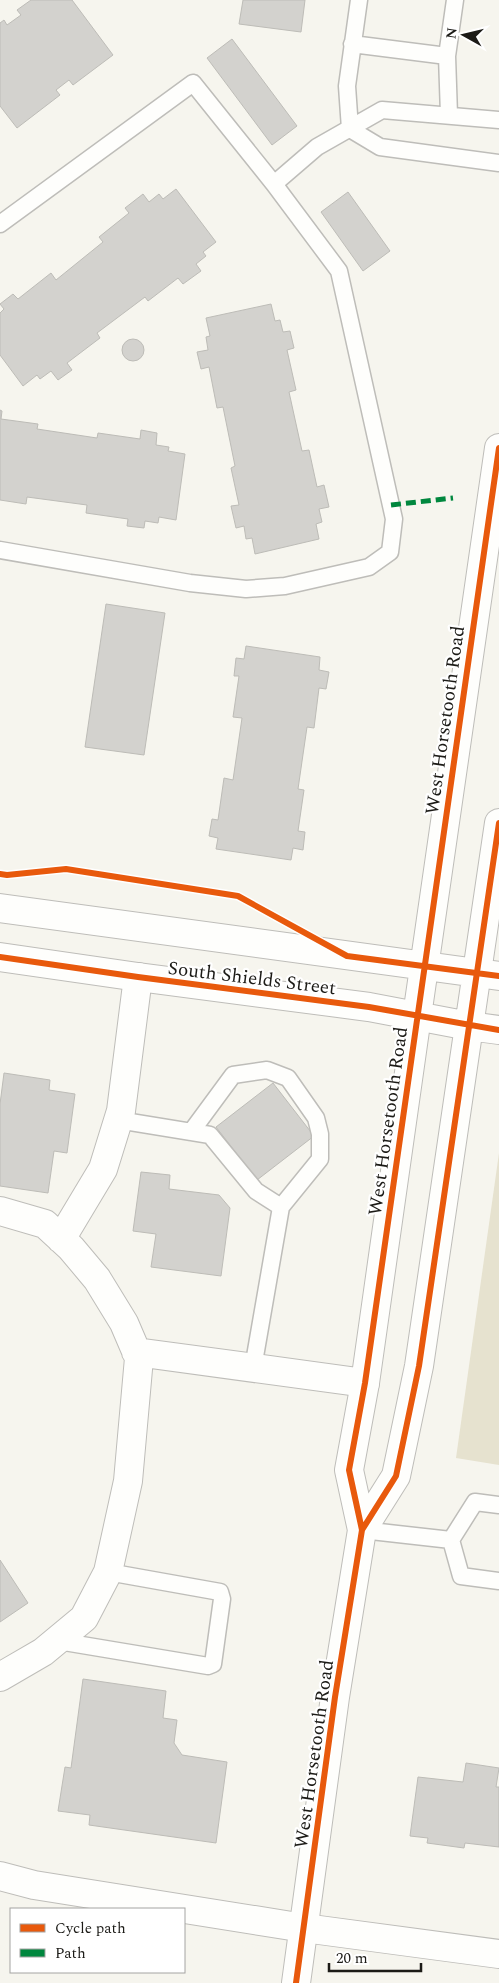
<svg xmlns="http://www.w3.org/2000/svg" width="499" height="1983" font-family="Spectral,serif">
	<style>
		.green { fill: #e6e2cf }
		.building { fill: #d3d2ce; stroke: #bdbcb7 }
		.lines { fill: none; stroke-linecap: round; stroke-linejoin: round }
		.lane-casing { stroke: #bebdb9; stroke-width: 19 }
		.street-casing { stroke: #bebdb9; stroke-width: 30 }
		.secondary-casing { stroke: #bebdb9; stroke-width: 30 }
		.primary-casing { stroke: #bebdb9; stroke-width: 30 }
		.lane { stroke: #fefefc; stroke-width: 16 }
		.street { stroke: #fefefc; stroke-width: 28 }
		.secondary { stroke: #fefefc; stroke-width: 28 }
		.primary { stroke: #fefefc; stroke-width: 28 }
		.quiet { stroke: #00873e; stroke-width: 5; stroke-dasharray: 10 5; stroke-linecap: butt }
		.cycleway-casing { stroke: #fff; stroke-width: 9 }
		.cycleway { stroke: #e8590c; stroke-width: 6 }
		.labels { text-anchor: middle; stroke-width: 4.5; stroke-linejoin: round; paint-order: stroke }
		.street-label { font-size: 19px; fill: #1c1b17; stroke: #fff }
	</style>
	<rect width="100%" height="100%" fill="#f6f5ee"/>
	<path class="green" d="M 499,1153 L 499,1465 L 456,1458 Z"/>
	<path class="building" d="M 31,0 L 72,0 L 113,55 L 73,85 L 69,80 L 56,90 L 60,95 L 17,128 L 0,106 L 0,23 L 4,20 L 7,25 L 21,15 L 17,10 Z
		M 243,0 L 305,0 L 301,32 L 239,24 Z
		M 232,39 L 297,126 L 272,145 L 207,58 Z
		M 176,189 L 216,242 L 203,252 L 206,256 L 196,264 L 201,271 L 183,284 L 178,278 L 148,301 L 145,297 L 97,333 L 100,338 L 67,363 L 72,370 L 58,380 L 51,371 L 40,379 L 37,375 L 23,386 L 0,355 L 0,313 L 4,309 L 0,304 L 13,294 L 18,299 L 51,273 L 56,280 L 103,242 L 99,237 L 129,213 L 125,208 L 143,194 L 149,202 L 159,194 L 163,199 Z
		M 348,192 L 390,251 L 363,271 L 321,212 Z
		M 271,304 L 275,321 L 280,320 L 283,332 L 290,331 L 294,348 L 287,350 L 296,390 L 289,392 L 302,451 L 309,450 L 317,487 L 324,485 L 329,507 L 319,509 L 322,522 L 316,524 L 319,539 L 255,554 L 252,538 L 246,539 L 244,526 L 236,528 L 231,506 L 239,505 L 231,468 L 235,466 L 223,407 L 217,408 L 209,367 L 201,369 L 197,352 L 208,350 L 206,337 L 210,336 L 206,318 Z
		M122 350a11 11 0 1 1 22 0a11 11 0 1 1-22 0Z
		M 0,410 L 2,411 L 1,419 L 38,424 L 37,429 L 97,438 L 98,433 L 140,439 L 141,430 L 157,433 L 156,445 L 169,447 L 168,451 L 185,454 L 176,520 L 159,517 L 158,523 L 145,521 L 144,528 L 127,526 L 128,519 L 86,513 L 87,505 L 27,497 L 26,504 L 0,500 Z
		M 106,604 L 165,613 L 144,755 L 85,747 Z
		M 246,646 L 320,657 L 319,670 L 329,672 L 326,689 L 319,688 L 314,728 L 307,727 L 298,789 L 304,790 L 298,831 L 305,832 L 303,850 L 293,848 L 291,860 L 216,849 L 218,838 L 209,836 L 212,819 L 218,820 L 224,778 L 233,780 L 242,718 L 233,717 L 239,676 L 234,676 L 236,658 L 244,659 Z
		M 4,1073 L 50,1080 L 49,1090 L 75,1094 L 67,1153 L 54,1151 L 48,1193 L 0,1186 L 0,1104 Z
		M 273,1083 L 314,1136 L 257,1180 L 216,1127 Z
		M 141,1172 L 170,1175 L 169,1189 L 219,1195 L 230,1208 L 221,1276 L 151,1267 L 156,1234 L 133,1231 Z
		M 0,1560 L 28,1603 L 0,1622 Z
		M 83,1679 L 166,1691 L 163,1718 L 177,1720 L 174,1743 L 182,1755 L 227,1762 L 216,1843 L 89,1825 L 90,1815 L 58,1811 L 65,1767 L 71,1768 Z
		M 466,1763 L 499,1768 L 496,1787 L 499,1787 L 499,1847 L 465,1843 L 464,1848 L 427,1843 L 428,1838 L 410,1836 L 418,1777 L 463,1782 Z"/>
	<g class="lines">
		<g class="lane-casing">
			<path id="lane" d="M 352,44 L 447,56 L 455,0
				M 447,56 L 449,115
				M 350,129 L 380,147 L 499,163
				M 350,129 L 347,86 L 359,0
				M 274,184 L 317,147 L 382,110 L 499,120
				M 0,224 L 193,83 L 274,184 L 339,271 L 394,519 L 390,552 L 369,567 L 285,586 L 246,589 L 190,583 L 0,550
				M 118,1120 L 210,1135 L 256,1191 L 281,1207 L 253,1368
				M 191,1132 L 233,1075 L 267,1070 L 288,1078 L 316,1118 L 320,1134 L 320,1159 L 281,1207
				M 499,1505 L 475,1502 L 451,1540 L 461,1576 L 499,1581
				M 362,1530 L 451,1540
				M 58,1641 L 208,1666 L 213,1664 L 222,1599 L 220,1592 L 108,1572"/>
		</g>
		<g class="street-casing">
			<path id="street" d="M 0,1211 L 45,1224 L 71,1248 L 97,1279 L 124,1323 L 139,1358 L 128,1481 L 108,1572 L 84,1618 L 43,1652 L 0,1677
				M 61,1239 L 103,1169 L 121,1111 L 138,977
				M 136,1352 L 365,1383
				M 0,1876 L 34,1885 L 304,1928 L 499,1954"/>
		</g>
		<g class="secondary-casing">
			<path id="secondary" d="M 477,973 L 499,976
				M 362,1530 L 396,1476 L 419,1366 L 469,1026 L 499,1030
				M 296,1983 L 335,1697 L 362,1530 L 349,1470 L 365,1383 L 417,1016"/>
		</g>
		<g class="primary-casing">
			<path id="primary" d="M 0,908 L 477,973
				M 0,957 L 138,977 L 369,1007 L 469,1026 L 499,823
				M 417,1016 L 499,448"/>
		</g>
		<use href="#lane" class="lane"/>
		<use href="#street" class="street"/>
		<use href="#secondary" class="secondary"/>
		<use href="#primary" class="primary"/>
		<path class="quiet" d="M 391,505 L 453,498"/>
		<g class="cycleway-casing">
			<path id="cycleway" d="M 0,874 L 7,875 L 66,869 L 238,896 L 347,956 L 499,976
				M 0,957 L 138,977 L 369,1007 L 499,1030
				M 362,1530 L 396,1476 L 419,1366 L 499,823
				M 296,1983 L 335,1697 L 362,1530 L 349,1470 L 365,1383 L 499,448"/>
		</g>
		<use href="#cycleway" class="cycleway"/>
	</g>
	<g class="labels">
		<g class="street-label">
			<text transform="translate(444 720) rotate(-82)" y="7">West Horsetooth Road</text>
			<text transform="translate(252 977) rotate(7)" y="7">South Shields Street</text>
			<text transform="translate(387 1121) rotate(-82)" y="7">West Horsetooth Road</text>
			<text transform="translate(313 1754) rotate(-82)" y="7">West Horsetooth Road</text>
		</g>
	</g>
	<rect x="10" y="1908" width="175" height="65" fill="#ffffff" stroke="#a4a4a2"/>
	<rect x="20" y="1924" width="25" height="8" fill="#e8590c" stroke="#a4a4a2"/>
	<text x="55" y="1933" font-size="15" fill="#1c1b17">Cycle path</text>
	<rect x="20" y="1949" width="25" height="8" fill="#00873e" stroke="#a4a4a2"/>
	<text x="55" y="1958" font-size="15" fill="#1c1b17">Path</text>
	<g transform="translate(464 35) rotate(278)" stroke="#ffffff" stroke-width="4" paint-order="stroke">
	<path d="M0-4L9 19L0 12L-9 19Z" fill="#1c1b17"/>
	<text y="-8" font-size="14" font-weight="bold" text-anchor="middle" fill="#1c1b17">N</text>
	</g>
	<path d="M329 1963v8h92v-8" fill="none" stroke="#1c1b17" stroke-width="2.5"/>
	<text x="336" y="1963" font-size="15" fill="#1c1b17" stroke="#ffffff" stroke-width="4" paint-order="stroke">20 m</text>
</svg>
